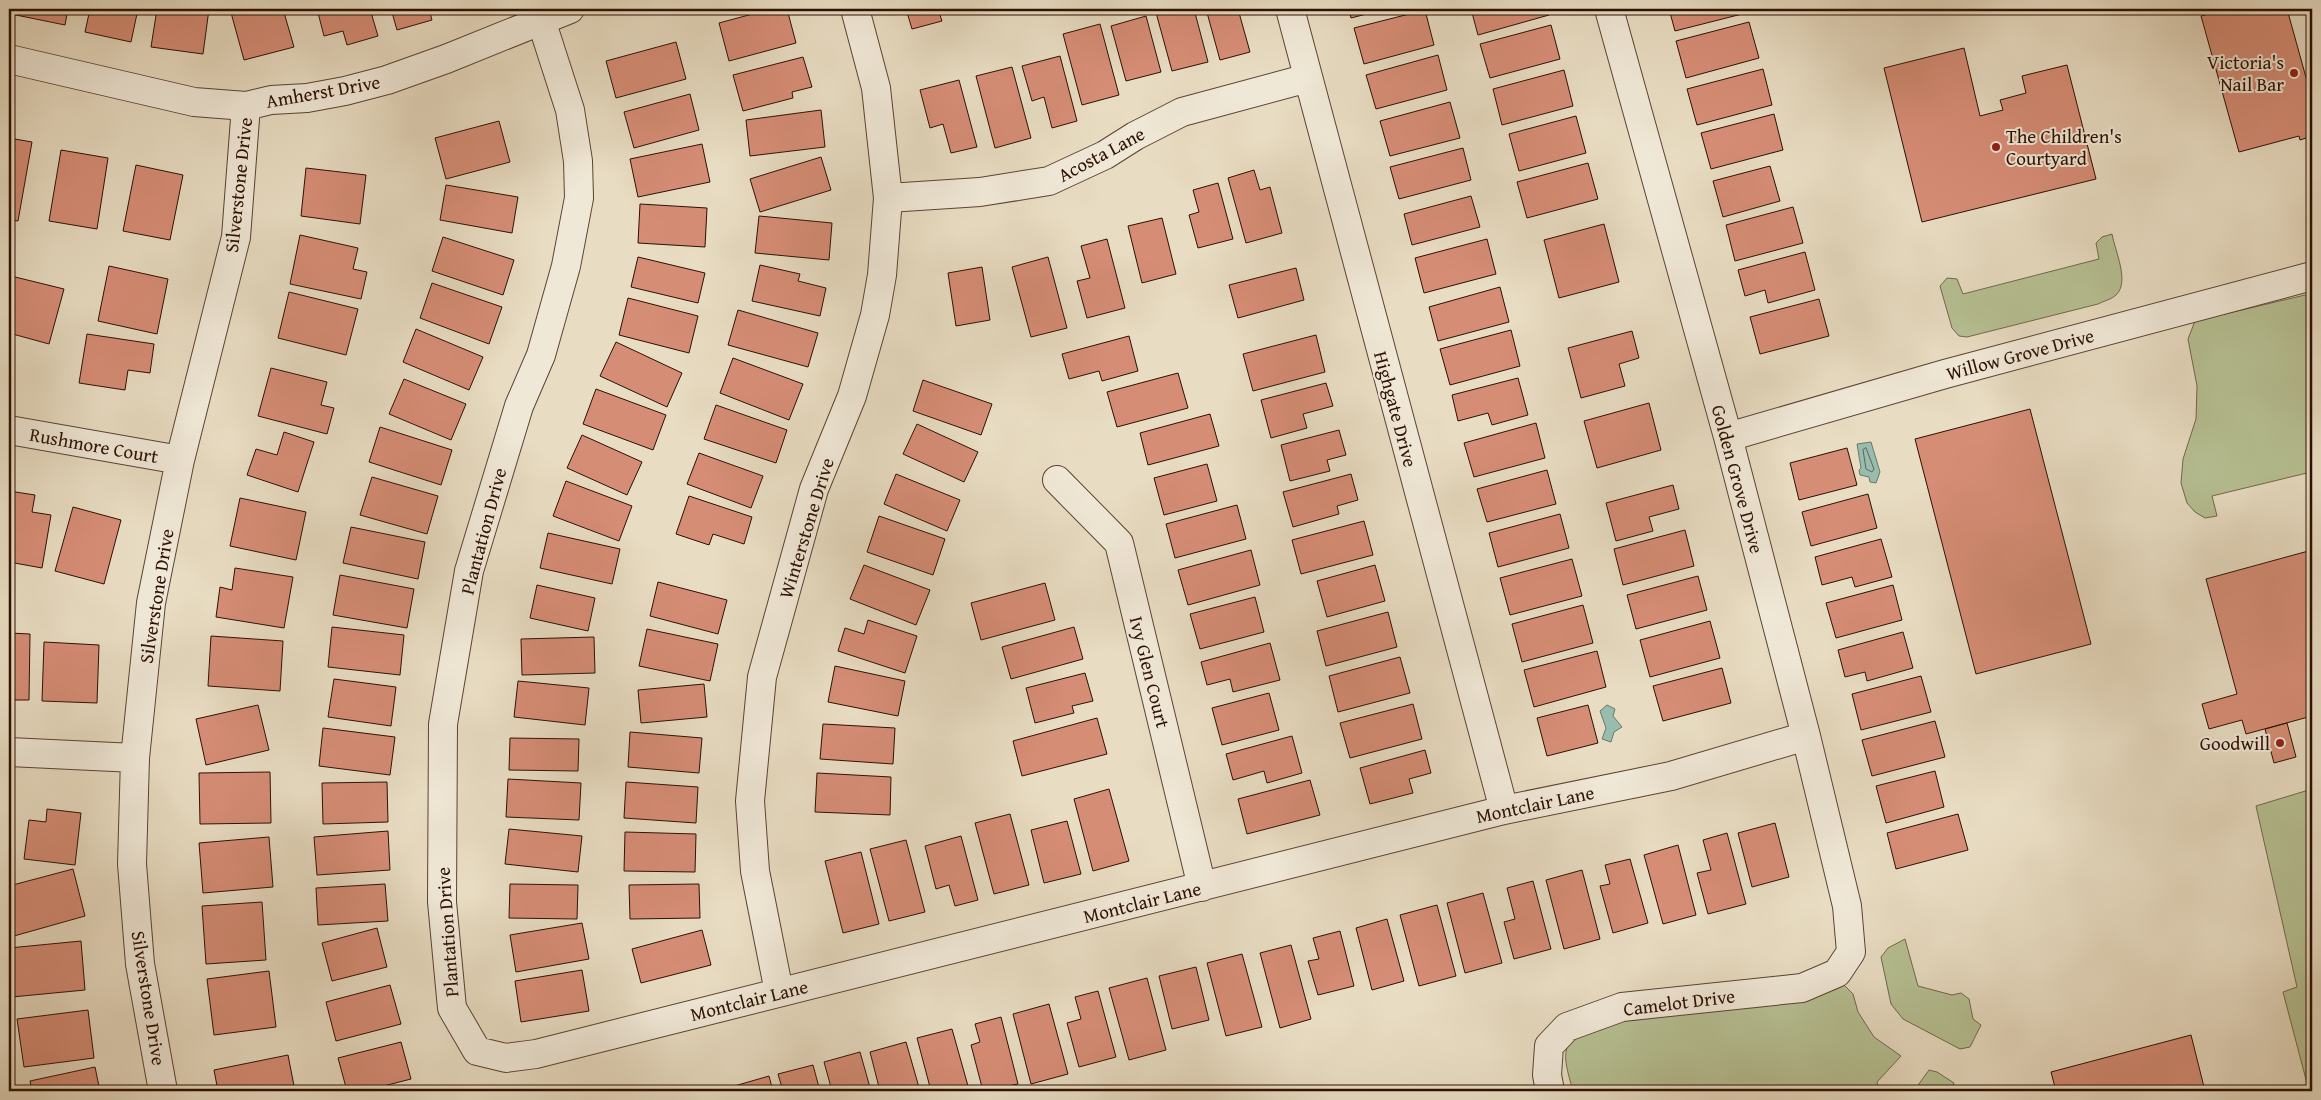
<svg xmlns="http://www.w3.org/2000/svg" width="2321" height="1100" font-family="'Gentium Book Plus',serif">
	<style>
		.green { fill: #b6c093; stroke: #71684a }
		.water { fill: #98bcae; stroke: #6d7769 }
		.lines { fill: none; stroke-linecap: round; stroke-linejoin: round }
		.shore { stroke: #626658; stroke-width: 1 }
		.building { fill: #d68d76; stroke: #2c1002 }
		.minor-casing { stroke: #5b4332; stroke-width: 30 }
		.minor { stroke: #f0e8d7; stroke-width: 28 }
		.poi-dot { fill: #8f2418; stroke: #f0e8d7; stroke-width: 2 }
		.labels { text-anchor: middle; stroke-width: 4; stroke-linejoin: round; paint-order: stroke }
		.poi-label { font-size: 19px; fill: #2c1002; stroke: #f0e8d7; text-anchor: end }
		.street-label { font-size: 19px; fill: #2c1002; stroke: #f0e8d7 }
	</style>
	<rect width="100%" height="100%" fill="#e8dcc2"/>
	<filter id="stains"><feTurbulence type="fractalNoise" baseFrequency=".004" numOctaves="4"/><feColorMatrix values="0 0 0 0 .2 0 0 0 0 .09 0 0 0 0 .02 0 0 0 .5 -.17"/></filter>
	<radialGradient id="worn" r=".72"><stop offset=".6" stop-color="#630" stop-opacity="0"/><stop offset="1" stop-color="#630" stop-opacity=".3"/></radialGradient>
	<path class="green" d="M 2112,234 C 2115,251 2130,282 2116,295 C 2112,299 2104,301 2098,304 L 1967,337 L 1959,336 L 1952,328 L 1940,286 L 1947,278 L 1957,279 L 1963,294 L 2099,259 L 2096,243 L 2102,237 Z
		M 2305,295 L 2312,298 L 2312,491 L 2307,473 L 2212,496 L 2217,516 L 2205,518 L 2195,512 L 2187,503 L 2181,483 L 2183,459 L 2196,419 L 2197,386 L 2188,339 L 2195,321 Z
		M 2312,789 L 2312,1091 L 2309,1091 L 2283,992 L 2297,987 L 2256,806 Z
		M 1905,939 L 1918,986 L 1952,995 L 1961,993 L 1969,999 L 1973,1019 L 1981,1025 L 1970,1047 L 1960,1049 L 1903,1019 L 1891,1004 L 1881,957 L 1888,948 Z
		M 1843,984 L 1853,994 L 1858,1012 L 1874,1037 L 1901,1056 L 1877,1082 L 1879,1091 L 1573,1091 C 1561,1049 1559,1040 1604,1023 Z
		M 1929,1070 L 1937,1072 L 1954,1083 L 1952,1089 C 1941,1093 1927,1092 1916,1088 Z"/>
	<path class="water" d="M 1871,442 L 1880,472 L 1876,483 L 1870,482 L 1869,477 L 1860,475 L 1859,470 L 1861,468 L 1857,444 Z
		M 1607,705 L 1615,709 L 1613,716 L 1622,727 L 1614,732 L 1611,742 L 1602,739 L 1606,728 L 1600,711 Z"/>
	<g class="lines">
		<path class="shore" d="M 1866,448 L 1874,469 L 1872,472 L 1866,469 L 1863,450 Z"/>
	</g>
	<path class="building" d="M 12,9 L 68,9 L 65,25 L 11,14 Z
		M 90,9 L 138,9 L 131,42 L 85,32 Z
		M 157,9 L 209,9 L 203,54 L 151,47 Z
		M 230,9 L 283,9 L 294,47 L 244,60 Z
		M 317,9 L 370,9 L 378,36 L 347,45 L 343,31 L 324,36 Z
		M 391,9 L 429,9 L 432,20 L 397,30 Z
		M 771,9 L 787,9 L 796,43 L 729,61 L 719,23 Z
		M 906,9 L 938,9 L 942,21 L 912,29 Z
		M 1155,9 L 1194,9 L 1208,62 L 1172,71 Z
		M 1206,9 L 1238,9 L 1250,52 L 1220,60 Z
		M 1349,9 L 1386,9 L 1351,18 Z
		M 1471,9 L 1547,9 L 1549,15 L 1478,35 Z
		M 1669,9 L 1740,9 L 1742,14 L 1675,31 Z
		M 2227,9 L 2287,9 L 2312,99 L 2312,136 L 2300,140 L 2299,136 L 2239,152 L 2201,16 Z
		M 1425,10 L 1434,45 L 1364,64 L 1354,28 Z
		M 1146,16 L 1161,72 L 1126,81 L 1111,26 Z
		M 1749,22 L 1759,58 L 1686,78 L 1676,41 Z
		M 1100,24 L 1119,95 L 1082,105 L 1063,34 Z
		M 1551,25 L 1560,59 L 1490,78 L 1480,44 Z
		M 676,42 L 686,79 L 616,98 L 606,61 Z
		M 1964,48 L 1980,116 L 2003,110 L 2000,100 L 2026,93 L 2022,76 L 2067,65 L 2096,179 L 1922,222 L 1884,68 Z
		M 1438,55 L 1447,90 L 1376,109 L 1366,75 Z
		M 1060,56 L 1077,121 L 1052,128 L 1044,97 L 1032,101 L 1022,66 Z
		M 803,57 L 812,87 L 792,92 L 793,98 L 743,111 L 733,75 Z
		M 1012,67 L 1031,138 L 995,148 L 976,76 Z
		M 1763,69 L 1772,105 L 1697,125 L 1687,89 Z
		M 1564,70 L 1573,106 L 1502,125 L 1493,89 Z
		M 959,80 L 977,147 L 951,153 L 943,124 L 930,128 L 920,90 Z
		M 690,94 L 699,130 L 634,148 L 624,112 Z
		M 1450,102 L 1460,138 L 1390,156 L 1380,121 Z
		M 821,110 L 825,147 L 750,156 L 746,120 Z
		M 1774,114 L 1783,150 L 1711,169 L 1701,133 Z
		M 1576,116 L 1586,153 L 1519,171 L 1509,134 Z
		M 499,121 L 510,162 L 446,179 L 435,138 Z
		M 9,138 L 32,142 L 18,221 L 9,220 Z
		M 702,144 L 710,182 L 638,197 L 630,159 Z
		M 1463,148 L 1471,180 L 1399,199 L 1390,167 Z
		M 61,150 L 108,158 L 97,229 L 49,221 Z
		M 821,157 L 831,190 L 760,212 L 750,179 Z
		M 1588,163 L 1598,199 L 1527,218 L 1517,182 Z
		M 136,165 L 183,175 L 170,240 L 123,231 Z
		M 1770,166 L 1780,201 L 1723,217 L 1713,181 Z
		M 306,168 L 366,175 L 360,224 L 301,216 Z
		M 1254,170 L 1260,190 L 1270,187 L 1282,233 L 1246,243 L 1228,178 Z
		M 1218,183 L 1233,239 L 1198,248 L 1189,215 L 1199,212 L 1193,190 Z
		M 446,185 L 518,197 L 512,233 L 440,220 Z
		M 1471,196 L 1480,227 L 1412,245 L 1404,214 Z
		M 640,204 L 707,208 L 705,247 L 638,243 Z
		M 1793,207 L 1803,243 L 1735,261 L 1726,225 Z
		M 759,216 L 832,223 L 829,260 L 755,253 Z
		M 1162,218 L 1176,274 L 1142,283 L 1128,226 Z
		M 1604,224 L 1619,282 L 1559,298 L 1544,240 Z
		M 300,235 L 358,248 L 353,269 L 367,272 L 361,299 L 290,284 Z
		M 443,237 L 514,260 L 503,295 L 432,271 Z
		M 1107,239 L 1125,308 L 1087,318 L 1077,281 L 1090,278 L 1081,246 Z
		M 1487,239 L 1496,274 L 1424,293 L 1415,258 Z
		M 1805,252 L 1815,290 L 1768,303 L 1765,290 L 1745,296 L 1738,270 Z
		M 638,257 L 705,273 L 698,303 L 631,287 Z
		M 1048,257 L 1067,328 L 1031,337 L 1012,267 Z
		M 760,265 L 800,274 L 798,281 L 826,288 L 820,316 L 752,301 Z
		M 109,266 L 168,279 L 157,334 L 98,321 Z
		M 982,267 L 990,320 L 956,326 L 948,273 Z
		M 1296,268 L 1304,300 L 1238,318 L 1229,285 Z
		M 11,276 L 64,289 L 49,344 L 9,333 L 9,284 Z
		M 432,283 L 502,307 L 489,344 L 420,318 Z
		M 1500,287 L 1509,322 L 1438,341 L 1429,307 Z
		M 289,292 L 358,309 L 346,355 L 278,338 Z
		M 628,298 L 698,316 L 689,353 L 619,335 Z
		M 1819,299 L 1829,336 L 1760,354 L 1750,317 Z
		M 738,310 L 818,333 L 808,367 L 728,345 Z
		M 416,329 L 483,357 L 469,390 L 403,362 Z
		M 1511,330 L 1520,366 L 1450,385 L 1440,349 Z
		M 1632,331 L 1639,358 L 1619,364 L 1625,386 L 1581,398 L 1568,348 Z
		M 87,334 L 154,344 L 150,373 L 128,370 L 125,390 L 79,383 Z
		M 1316,335 L 1325,372 L 1253,391 L 1243,354 Z
		M 1129,336 L 1138,371 L 1102,381 L 1099,371 L 1069,379 L 1062,354 Z
		M 616,342 L 682,373 L 667,407 L 600,376 Z
		M 733,358 L 803,384 L 789,420 L 720,393 Z
		M 271,368 L 327,382 L 321,405 L 334,408 L 327,434 L 258,416 Z
		M 1178,373 L 1188,408 L 1117,427 L 1107,392 Z
		M 1518,378 L 1528,415 L 1492,425 L 1488,413 L 1458,421 L 1452,395 Z
		M 404,379 L 466,404 L 451,440 L 389,414 Z
		M 923,380 L 992,404 L 981,435 L 913,411 Z
		M 1326,383 L 1333,406 L 1303,414 L 1307,428 L 1271,438 L 1261,400 Z
		M 596,389 L 666,415 L 653,450 L 583,424 Z
		M 1649,403 L 1661,450 L 1597,468 L 1584,421 Z
		M 716,405 L 787,430 L 776,463 L 704,439 Z
		M 2030,409 L 2091,644 L 1976,674 L 1915,439 Z
		M 1210,414 L 1219,446 L 1148,465 L 1140,433 Z
		M 1536,423 L 1545,458 L 1474,477 L 1464,443 Z
		M 917,424 L 978,452 L 964,482 L 903,454 Z
		M 380,427 L 452,450 L 441,485 L 369,462 Z
		M 1339,430 L 1346,455 L 1327,460 L 1330,471 L 1290,481 L 1281,445 Z
		M 284,432 L 314,442 L 298,492 L 247,475 L 256,449 L 277,455 Z
		M 582,435 L 642,462 L 627,495 L 567,468 Z
		M 1847,448 L 1857,485 L 1799,500 L 1790,463 Z
		M 699,453 L 763,476 L 751,508 L 687,484 Z
		M 1207,464 L 1217,501 L 1164,515 L 1154,478 Z
		M 1547,470 L 1556,504 L 1487,522 L 1477,489 Z
		M 896,474 L 960,500 L 947,531 L 884,504 Z
		M 1351,474 L 1358,500 L 1337,506 L 1339,514 L 1293,527 L 1283,492 Z
		M 372,477 L 438,496 L 427,534 L 360,515 Z
		M 566,481 L 632,506 L 619,541 L 553,516 Z
		M 1673,485 L 1679,509 L 1649,517 L 1653,531 L 1616,541 L 1606,503 Z
		M 9,491 L 35,495 L 32,512 L 51,515 L 42,568 L 9,562 Z
		M 1868,494 L 1877,528 L 1811,546 L 1802,512 Z
		M 689,496 L 752,517 L 744,544 L 713,534 L 709,545 L 676,534 Z
		M 240,498 L 306,512 L 296,560 L 230,546 Z
		M 1237,505 L 1246,539 L 1175,558 L 1166,524 Z
		M 73,507 L 121,520 L 104,584 L 55,571 Z
		M 1560,514 L 1569,548 L 1498,567 L 1489,533 Z
		M 879,516 L 945,539 L 933,575 L 867,552 Z
		M 1364,521 L 1373,555 L 1301,574 L 1292,540 Z
		M 351,527 L 425,542 L 418,579 L 343,563 Z
		M 1685,530 L 1694,566 L 1623,585 L 1614,549 Z
		M 548,533 L 620,549 L 612,584 L 540,568 Z
		M 1881,539 L 1892,577 L 1855,587 L 1852,577 L 1822,585 L 1815,557 Z
		M 1251,550 L 1260,585 L 1188,605 L 1178,570 Z
		M 2312,550 L 2312,716 L 2246,734 L 2242,720 L 2209,729 L 2202,704 L 2237,694 L 2206,579 Z
		M 1572,559 L 1582,596 L 1510,615 L 1500,578 Z
		M 864,565 L 930,590 L 916,625 L 850,599 Z
		M 1375,565 L 1385,601 L 1327,617 L 1317,581 Z
		M 235,568 L 293,577 L 284,628 L 216,617 L 220,587 L 232,590 Z
		M 340,575 L 414,589 L 407,628 L 333,615 Z
		M 1698,576 L 1707,610 L 1636,629 L 1627,595 Z
		M 658,582 L 727,600 L 718,634 L 650,616 Z
		M 1045,583 L 1055,620 L 981,640 L 971,603 Z
		M 537,585 L 595,598 L 588,631 L 530,618 Z
		M 1893,585 L 1902,620 L 1836,638 L 1826,603 Z
		M 1255,597 L 1264,632 L 1200,649 L 1190,614 Z
		M 1583,605 L 1593,643 L 1522,662 L 1512,624 Z
		M 1388,612 L 1397,647 L 1326,666 L 1317,631 Z
		M 868,620 L 917,636 L 905,673 L 838,651 L 845,628 L 864,634 Z
		M 1710,621 L 1720,658 L 1650,677 L 1640,640 Z
		M 332,627 L 404,635 L 400,675 L 328,667 Z
		M 1074,627 L 1083,659 L 1011,679 L 1002,647 Z
		M 647,629 L 718,644 L 710,681 L 639,666 Z
		M 1903,632 L 1913,668 L 1867,681 L 1865,672 L 1845,677 L 1838,650 Z
		M 9,633 L 30,634 L 29,700 L 9,700 Z
		M 211,636 L 283,641 L 280,691 L 208,686 Z
		M 594,637 L 595,673 L 522,675 L 521,639 Z
		M 44,642 L 99,645 L 97,703 L 42,701 Z
		M 1270,643 L 1280,680 L 1233,692 L 1230,679 L 1207,685 L 1201,662 Z
		M 1597,651 L 1606,687 L 1534,707 L 1524,670 Z
		M 1400,657 L 1410,693 L 1338,712 L 1329,676 Z
		M 835,666 L 905,681 L 898,716 L 828,702 Z
		M 1722,668 L 1731,703 L 1663,721 L 1653,686 Z
		M 1085,673 L 1093,701 L 1072,706 L 1074,713 L 1035,723 L 1026,688 Z
		M 1921,676 L 1931,712 L 1861,730 L 1852,694 Z
		M 334,679 L 396,687 L 391,726 L 328,717 Z
		M 518,681 L 589,688 L 585,725 L 514,717 Z
		M 704,684 L 707,717 L 641,723 L 638,690 Z
		M 1269,693 L 1279,730 L 1222,745 L 1212,708 Z
		M 1413,704 L 1422,739 L 1350,758 L 1340,723 Z
		M 258,705 L 269,750 L 206,765 L 196,719 Z
		M 1588,705 L 1598,743 L 1547,756 L 1537,718 Z
		M 1097,718 L 1107,754 L 1022,776 L 1013,741 Z
		M 1935,721 L 1945,757 L 1872,776 L 1862,740 Z
		M 2287,723 L 2296,757 L 2274,763 L 2265,729 Z
		M 823,724 L 895,728 L 893,764 L 820,759 Z
		M 323,728 L 395,737 L 390,775 L 319,766 Z
		M 630,732 L 702,738 L 699,773 L 628,767 Z
		M 1292,736 L 1302,773 L 1267,783 L 1264,771 L 1233,780 L 1226,754 Z
		M 510,738 L 579,739 L 578,771 L 509,770 Z
		M 1425,750 L 1431,773 L 1409,779 L 1413,793 L 1370,804 L 1360,768 Z
		M 1935,771 L 1944,807 L 1886,823 L 1876,786 Z
		M 270,772 L 271,823 L 200,824 L 199,773 Z
		M 817,773 L 891,777 L 890,815 L 815,812 Z
		M 508,779 L 581,783 L 579,820 L 506,817 Z
		M 1310,780 L 1320,815 L 1247,834 L 1238,799 Z
		M 387,782 L 388,822 L 323,824 L 322,783 Z
		M 626,782 L 698,787 L 696,823 L 624,818 Z
		M 1109,789 L 1129,861 L 1093,871 L 1074,799 Z
		M 47,809 L 81,813 L 75,865 L 24,859 L 29,820 L 46,822 Z
		M 1010,814 L 1029,885 L 994,894 L 975,823 Z
		M 1958,814 L 1968,850 L 1896,869 L 1887,833 Z
		M 1067,821 L 1081,874 L 1044,883 L 1031,830 Z
		M 1775,823 L 1789,877 L 1752,887 L 1738,833 Z
		M 509,829 L 582,836 L 578,872 L 505,864 Z
		M 388,831 L 390,870 L 317,875 L 314,837 Z
		M 625,832 L 696,834 L 695,872 L 624,871 Z
		M 1727,833 L 1746,904 L 1708,914 L 1697,873 L 1711,870 L 1703,840 Z
		M 961,836 L 978,900 L 955,906 L 949,885 L 936,889 L 925,846 Z
		M 269,837 L 273,887 L 203,893 L 199,843 Z
		M 906,840 L 925,912 L 889,921 L 870,849 Z
		M 1678,845 L 1696,915 L 1663,924 L 1644,855 Z
		M 861,852 L 879,924 L 843,933 L 825,861 Z
		M 1630,859 L 1648,923 L 1613,933 L 1600,886 L 1610,884 L 1605,865 Z
		M 73,869 L 85,916 L 14,936 L 9,916 L 9,886 Z
		M 1582,870 L 1600,939 L 1564,949 L 1546,880 Z
		M 1533,881 L 1551,949 L 1514,959 L 1504,922 L 1515,919 L 1507,888 Z
		M 385,884 L 388,921 L 318,925 L 316,888 Z
		M 510,884 L 578,885 L 577,919 L 509,918 Z
		M 699,884 L 700,918 L 630,919 L 629,885 Z
		M 1483,893 L 1502,963 L 1465,973 L 1447,903 Z
		M 262,902 L 266,960 L 206,964 L 202,906 Z
		M 1437,905 L 1456,976 L 1419,986 L 1400,915 Z
		M 1387,919 L 1404,981 L 1372,990 L 1356,928 Z
		M 582,923 L 589,959 L 516,972 L 510,935 Z
		M 377,928 L 387,967 L 332,981 L 322,943 Z
		M 702,930 L 711,965 L 641,983 L 632,949 Z
		M 1340,931 L 1354,986 L 1318,995 L 1308,961 L 1319,959 L 1313,938 Z
		M 81,941 L 85,990 L 12,997 L 9,948 Z
		M 1291,945 L 1311,1019 L 1280,1028 L 1260,953 Z
		M 1242,954 L 1262,1027 L 1226,1036 L 1207,963 Z
		M 1196,967 L 1209,1020 L 1172,1029 L 1159,976 Z
		M 582,970 L 589,1011 L 521,1022 L 515,981 Z
		M 269,971 L 276,1027 L 214,1035 L 207,979 Z
		M 1147,978 L 1166,1050 L 1129,1060 L 1109,988 Z
		M 390,985 L 401,1024 L 336,1041 L 326,1002 Z
		M 1098,991 L 1116,1057 L 1079,1067 L 1067,1023 L 1081,1019 L 1075,997 Z
		M 1049,1004 L 1068,1074 L 1031,1084 L 1013,1014 Z
		M 88,1010 L 94,1058 L 24,1067 L 17,1019 Z
		M 1001,1017 L 1018,1084 L 983,1091 L 971,1045 L 980,1042 L 975,1024 Z
		M 952,1029 L 968,1086 L 949,1091 L 931,1091 L 917,1038 Z
		M 2191,1035 L 2205,1091 L 2056,1091 L 2051,1072 Z
		M 401,1042 L 411,1079 L 364,1091 L 347,1091 L 338,1058 Z
		M 906,1042 L 920,1091 L 880,1091 L 870,1052 Z
		M 860,1052 L 871,1091 L 832,1091 L 824,1062 Z
		M 288,1055 L 295,1091 L 218,1091 L 214,1070 Z
		M 813,1065 L 820,1091 L 783,1091 L 778,1074 Z
		M 95,1067 L 100,1091 L 32,1091 L 30,1081 Z
		M 769,1076 L 773,1091 L 733,1091 L 731,1087 Z"/>
	<g class="lines">
		<g class="minor-casing">
			<path id="minor" d="M 1290,9 L 1504,810
				M 541,20 L 570,110 L 578,161 L 579,198 L 566,266 L 541,355 L 519,406 L 469,571 L 443,724 L 442,902 L 452,1008 L 477,1051 L 506,1058 L 536,1054 L 1504,810 L 1671,776 L 1806,736
				M 9,59 L 194,102 L 246,106 L 271,100 L 307,98 L 345,91 L 387,80 L 446,59 L 570,9
				M 888,198 L 980,192 L 1049,181 L 1105,155 L 1135,136 L 1182,112 L 1308,78
				M 9,430 L 180,460
				M 1728,437 L 1945,374 L 2312,276
				M 1057,480 L 1119,543 L 1202,887
				M 9,752 L 135,758
				M 779,992 L 755,871 L 750,801 L 762,677 L 814,489 L 852,396 L 875,315 L 882,275 L 888,198 L 876,88 L 855,9
				M 163,1091 L 140,964 L 132,864 L 135,758 L 151,603 L 180,460 L 236,237 L 246,106
				M 1550,1091 L 1547,1075 L 1549,1046 L 1567,1027 L 1622,1007 L 1802,988 L 1837,973 L 1851,952 L 1847,906 L 1806,736 L 1728,437 L 1609,9"/>
		</g>
		<use href="#minor" class="minor"/>
	</g>
	<g class="poi-dot">
		<circle cx="2294" cy="73" r="5"/>
		<circle cx="1996" cy="147" r="5"/>
		<circle cx="2280" cy="743" r="5"/>
	</g>
	<g class="labels">
		<g class="poi-label">
			<text x="2284" y="69">Victoria's<tspan x="2284" dy="22">Nail Bar</tspan></text>
			<text x="2006" y="143" text-anchor="start">The Children's<tspan x="2006" dy="22">Courtyard</tspan></text>
			<text x="2270" y="750">Goodwill</text>
		</g>
		<g class="street-label">
			<text transform="translate(323 91) rotate(-10)" y="7">Amherst Drive</text>
			<text transform="translate(1101 154) rotate(-28)" y="7">Acosta Lane</text>
			<text transform="translate(238 185) rotate(-84)" y="7">Silverstone Drive</text>
			<text transform="translate(2020 354) rotate(-15)" y="7">Willow Grove Drive</text>
			<text transform="translate(1396 409) rotate(75)" y="7">Highgate Drive</text>
			<text transform="translate(94 445) rotate(10)" y="7">Rushmore Court</text>
			<text transform="translate(1738 479) rotate(75)" y="7">Golden Grove Drive</text>
			<text transform="translate(806 528) rotate(-73)" y="7">Winterstone Drive</text>
			<text transform="translate(483 531) rotate(-75)" y="7">Plantation Drive</text>
			<text transform="translate(156 596) rotate(-81)" y="7">Silverstone Drive</text>
			<text transform="translate(1150 672) rotate(76)" y="7">Ivy Glen Court</text>
			<text transform="translate(1535 804) rotate(-12)" y="7">Montclair Lane</text>
			<text transform="translate(1142 902) rotate(-14)" y="7">Montclair Lane</text>
			<text transform="translate(447 932) rotate(-94)" y="7">Plantation Drive</text>
			<text transform="translate(149 998) rotate(81)" y="7">Silverstone Drive</text>
			<text transform="translate(749 1000) rotate(-14)" y="7">Montclair Lane</text>
			<text transform="translate(1679 1002) rotate(-7)" y="7">Camelot Drive</text>
		</g>
	</g>
	<rect width="2321" height="1100" fill="none" stroke="#e8dcc2" stroke-width="30"/>
	<rect x="10" y="10" width="2301" height="1080" fill="none" stroke="#2c1002" stroke-width="2.5"/>
	<rect x="15" y="15" width="2291" height="1070" fill="none" stroke="#2c1002"/>
	<rect width="100%" height="100%" filter="url(#stains)"/>
	<rect width="100%" height="100%" fill="url(#worn)"/>
</svg>
